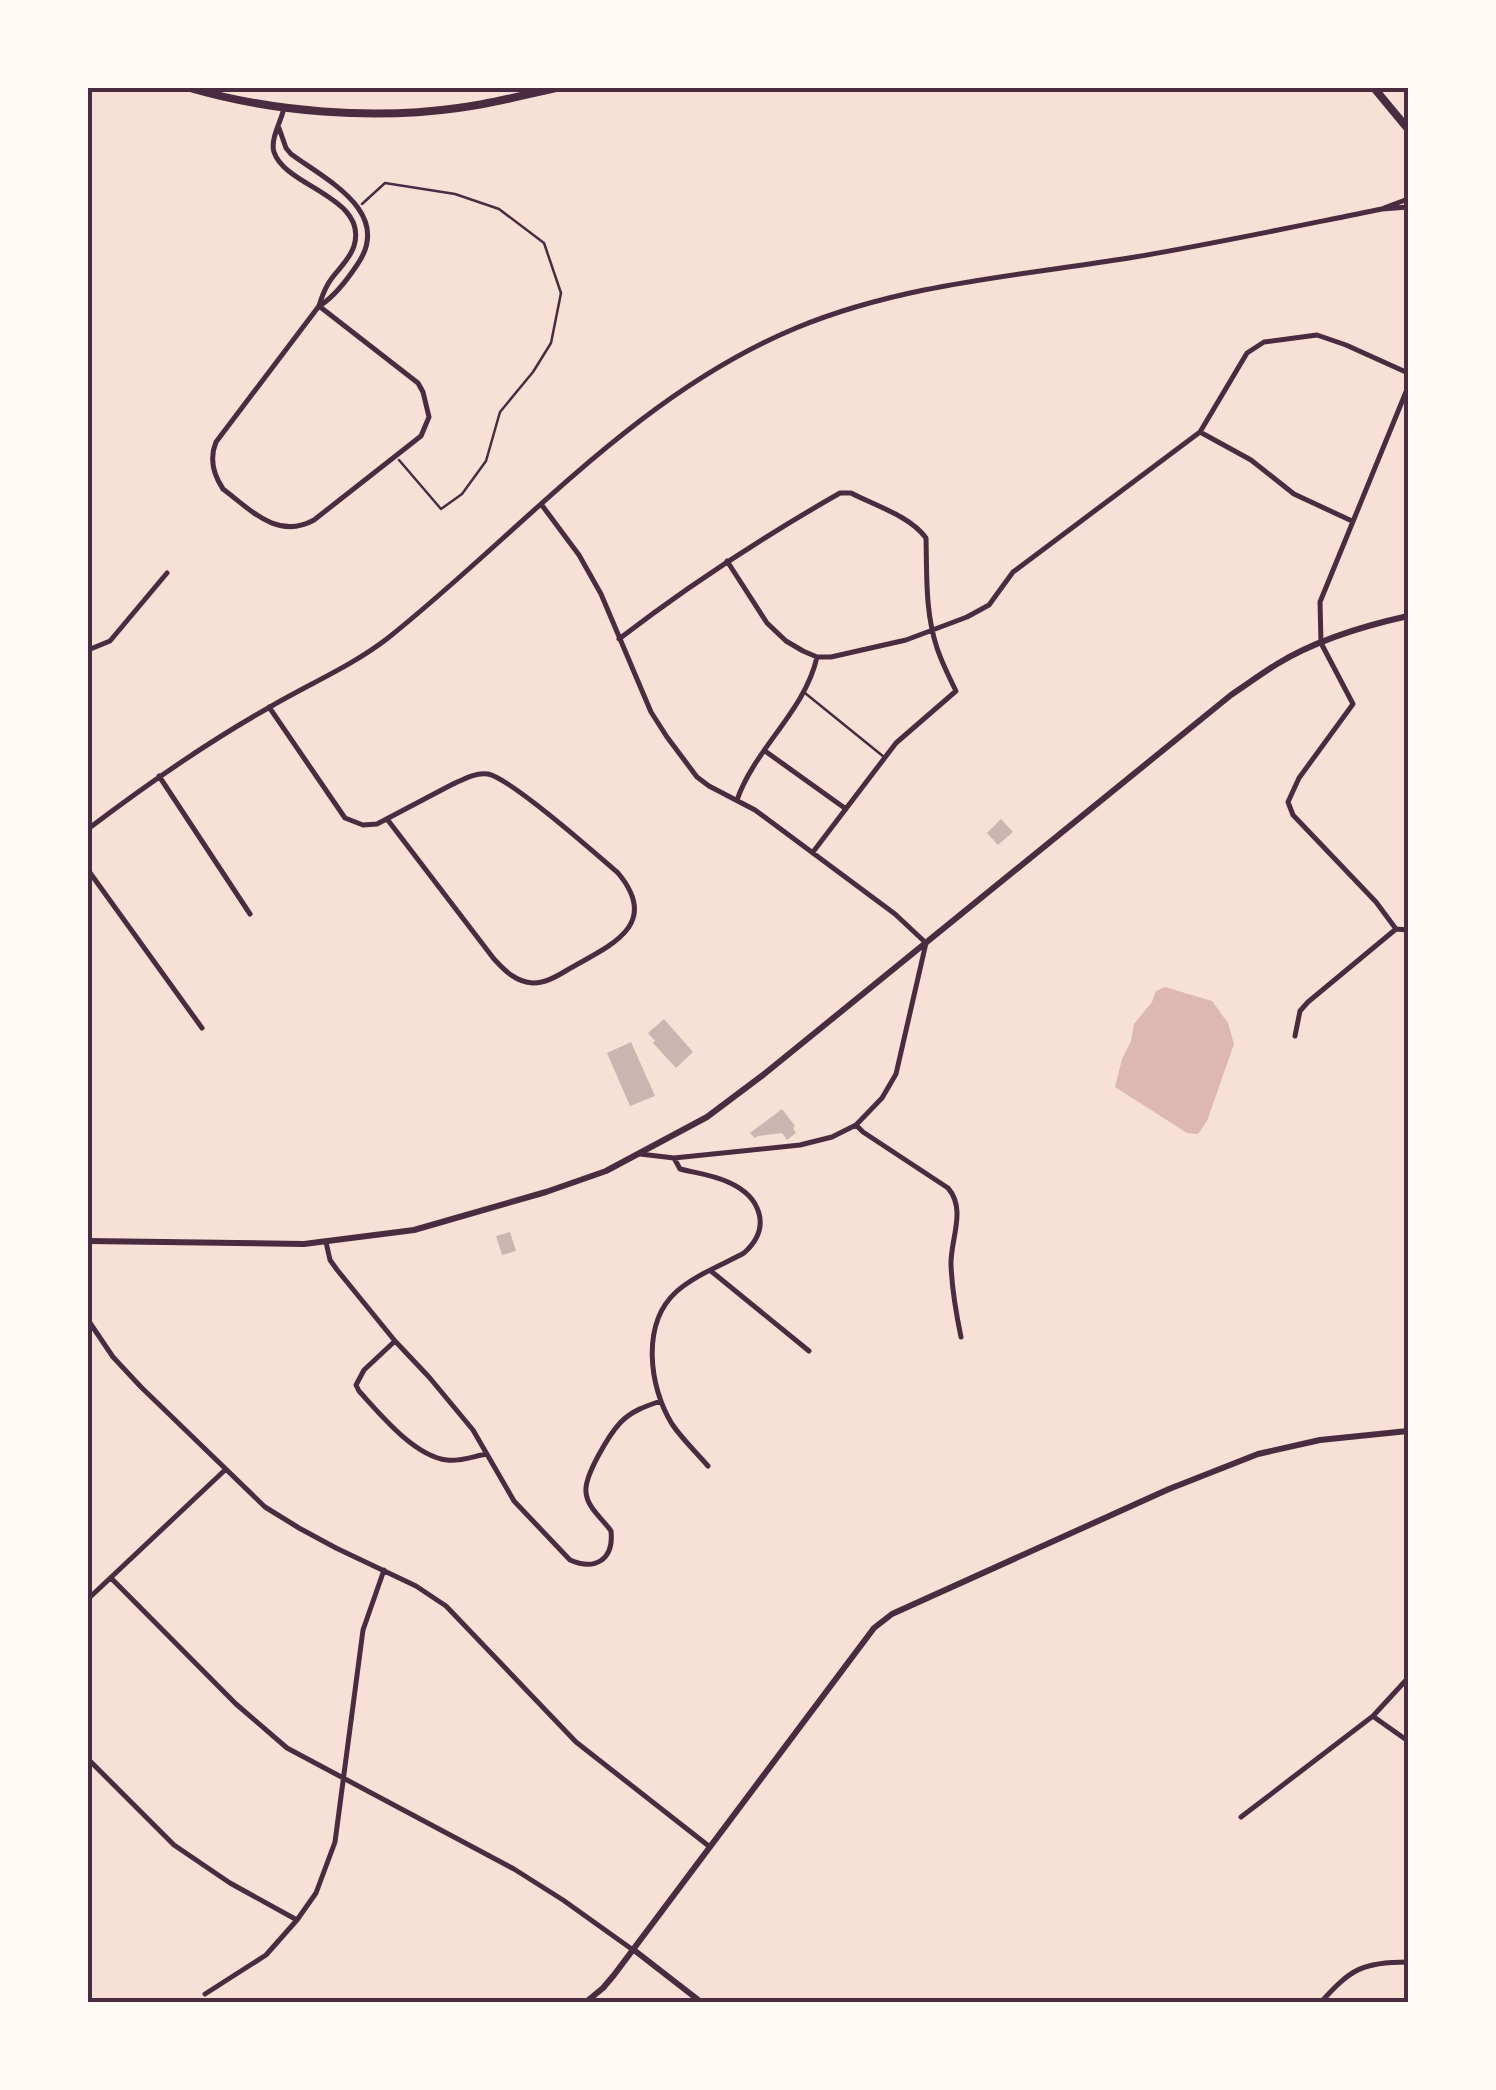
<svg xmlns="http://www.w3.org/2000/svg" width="1496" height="2090" font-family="'Archivo Narrow',sans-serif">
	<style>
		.water { fill: #dcb8b0 }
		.building { fill: #ccb4b1 }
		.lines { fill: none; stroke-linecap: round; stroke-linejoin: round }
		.path { stroke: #4a2c40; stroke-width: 2.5 }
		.service { stroke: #4a2c40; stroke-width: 2.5 }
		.minor { stroke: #4a2c40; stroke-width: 5 }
		.tertiary { stroke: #4a2c40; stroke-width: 6 }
		.secondary { stroke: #4a2c40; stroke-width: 8 }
		.neatline { fill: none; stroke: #4a2c40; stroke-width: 4 }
	</style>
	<rect width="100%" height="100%" fill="#f7e1d7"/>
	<path class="water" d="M 1165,987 L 1212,1001 L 1228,1023 L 1234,1044 L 1207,1121 L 1198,1134 L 1187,1133 L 1115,1087 L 1122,1059 L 1131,1041 L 1134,1024 L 1152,1002 L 1156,991 Z"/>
	<path class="building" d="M 1001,819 L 1013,832 L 998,845 L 987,833 Z
		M 664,1019 L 693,1052 L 676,1068 L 653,1043 L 655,1041 L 648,1033 Z
		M 631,1042 L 655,1096 L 630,1106 L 607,1053 Z
		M 782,1109 L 795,1126 L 793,1128 L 796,1133 L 787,1140 L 782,1133 L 758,1136 L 755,1138 L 750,1133 Z
		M 510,1232 L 516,1251 L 502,1255 L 496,1236 Z"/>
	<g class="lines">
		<path class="path" d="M 362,204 L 385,183 L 455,194 L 499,209 L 544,243 L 561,293 L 551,343 L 533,372 L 500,412 L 486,461 L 462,494 L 441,509 L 399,460"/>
		<path class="service" d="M 805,693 L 884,757"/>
		<path class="minor" d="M 284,108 C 281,122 270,139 274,152 C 285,187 369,197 354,246 C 349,262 335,271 328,284 C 324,291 321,299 319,306 L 216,442 C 209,459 213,474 223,489 C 252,511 278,540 314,520 L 421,436 L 429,417 L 423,392 L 418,383 L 319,306
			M 279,128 L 286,148 L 291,154 C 326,180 394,212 357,265 C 347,280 336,295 321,305
			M 1384,208 L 1408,199
			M 1200,432 L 1251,460 L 1294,494 L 1352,521
			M 541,504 L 579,555 L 601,594 L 651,712 L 667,737 L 697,777 L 709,786 L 755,810 L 895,914 L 926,943 L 896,1074 L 882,1098 L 856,1125 L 832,1137 L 800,1145 L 674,1158 L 640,1154
			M 727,561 L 767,623 L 786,641 L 803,651 L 817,657 L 831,657 L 906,640 L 967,617 L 989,605 L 1013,572 L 1200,432 L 1247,353 L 1264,342 L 1317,335 L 1346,345 L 1408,373
			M 619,639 C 689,585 763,537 840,493 L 851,493 C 876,506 910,516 926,538 C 927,575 925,612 937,648 C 942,663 949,677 956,691 L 896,743 L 813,852
			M 88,650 L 110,641 L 167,573
			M 269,707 L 345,818 L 363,825 L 377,824 L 451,785 C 462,780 475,772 488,774 C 512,779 595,853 618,873 C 659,922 616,943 576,965 C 563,972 549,983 533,983 C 516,982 505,971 494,959 L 387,819
			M 765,751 L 846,809
			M 159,776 L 250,914
			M 737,800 C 755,748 805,711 817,657
			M 88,829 C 146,785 206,743 270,707 C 309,684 352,666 388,638 C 521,532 635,395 796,328 C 902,284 1016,276 1129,258 C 1213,244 1297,226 1382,209 L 1408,207
			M 88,870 L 202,1028
			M 1396,929 L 1376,902 L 1293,815 L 1288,802 L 1299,778 L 1353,704 L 1321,643 L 1320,602 L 1408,387
			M 1396,929 L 1408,930
			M 1295,1036 L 1300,1011 L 1308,1002 L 1396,929
			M 856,1125 L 863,1132 L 948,1188 C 967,1210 950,1240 951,1265 C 952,1290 956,1313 961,1337
			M 674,1158 L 680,1169 C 696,1173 713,1175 728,1182 C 760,1196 773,1227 744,1253 C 722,1265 695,1275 676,1292 C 641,1324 649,1387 672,1424 C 682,1439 696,1452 708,1466
			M 326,1242 L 330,1260 L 338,1271 L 395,1341 L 429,1377 L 473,1430 L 514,1501 L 570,1560 C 595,1571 614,1560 611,1531 C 603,1519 587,1508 586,1492 C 584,1476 609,1435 620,1423 C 631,1411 646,1406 661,1401
			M 711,1271 L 809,1351
			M 88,1320 L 113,1357 L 141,1387 L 265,1507 L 299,1528 L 336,1548 L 416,1586 L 446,1606 L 576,1742 L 710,1847
			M 395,1341 L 364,1370 L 356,1385 L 359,1391 C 380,1414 414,1456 447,1460 C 460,1462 474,1456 487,1454
			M 111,1578 L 236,1704 L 287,1748 L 514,1869 L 563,1900 L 633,1950
			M 88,1599 L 225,1470
			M 1374,1717 L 1408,1741
			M 88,1759 L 174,1845 L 230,1883 L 297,1920
			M 1241,1817 L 1373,1716 L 1408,1678
			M 205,1994 L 266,1955 L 297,1920 L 316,1893 L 335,1842 L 363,1630 L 384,1570
			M 1321,2002 C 1351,1969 1362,1962 1408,1962"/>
		<path class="tertiary" d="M 88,1241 L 304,1244 L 414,1230 L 546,1192 L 606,1171 L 707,1117 L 763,1075 L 1231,695 C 1246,685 1261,674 1277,664 C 1316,640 1363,626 1408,616
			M 634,1950 L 701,2002
			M 586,2002 L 603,1988 L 614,1975 L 874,1628 L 892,1614 L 1169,1489 L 1258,1454 L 1320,1440 L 1408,1431"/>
		<path class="secondary" d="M 190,88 C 272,112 373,120 458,108 C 491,104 523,95 556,88
			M 1374,88 L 1408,129"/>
	</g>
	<rect width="1496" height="2090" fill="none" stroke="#fffaf5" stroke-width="180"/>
	<rect x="90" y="90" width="1316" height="1910" class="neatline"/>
</svg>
